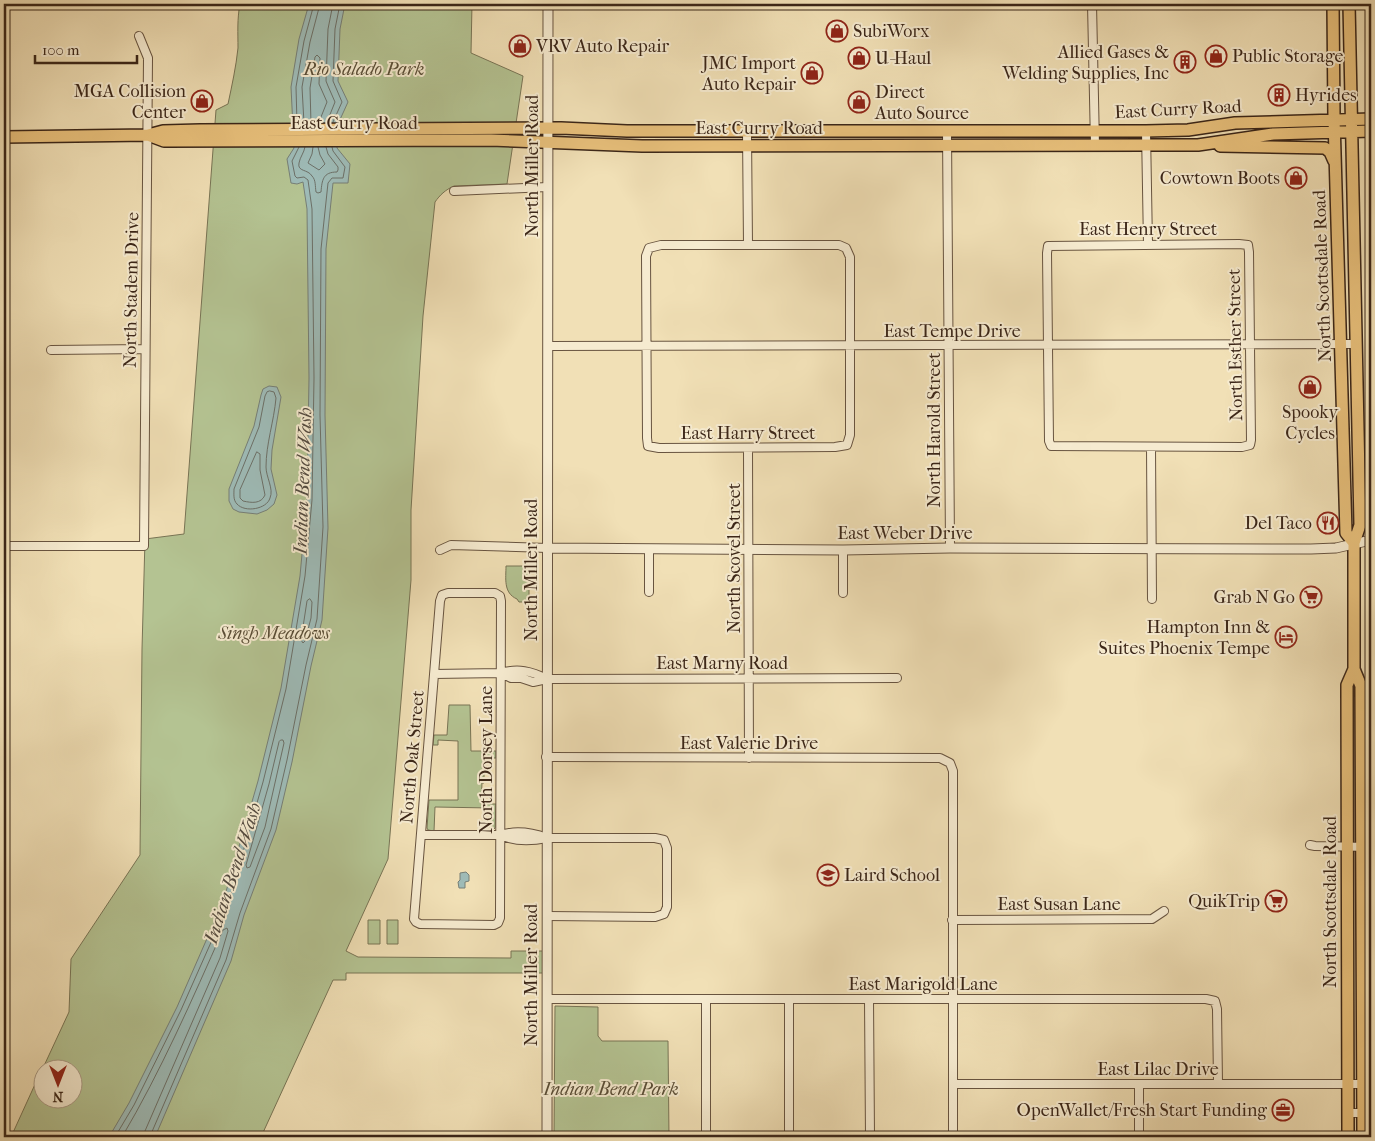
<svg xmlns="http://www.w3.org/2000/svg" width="1375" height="1141" font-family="'IM FELL French Canon',serif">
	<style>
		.green { fill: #b4c392; stroke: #787455 }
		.water { fill: #9ebbb7; stroke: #767f77 }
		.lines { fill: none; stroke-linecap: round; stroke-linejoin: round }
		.shore { stroke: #6c7068; stroke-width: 1 }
		.minor-casing { stroke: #685440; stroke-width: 10 }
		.tertiary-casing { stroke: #685440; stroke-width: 11 }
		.primary-casing { stroke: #3b2618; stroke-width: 14 }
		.minor { stroke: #f6ebd0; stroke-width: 8 }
		.tertiary { stroke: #f6ebd0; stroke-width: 9 }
		.primary { stroke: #e8c07b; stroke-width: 11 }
		.labels { text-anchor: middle; stroke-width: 4; stroke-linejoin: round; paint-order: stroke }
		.poi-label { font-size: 18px; fill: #3b2618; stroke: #f6ebd0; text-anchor: end }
		.park-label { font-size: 18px; font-style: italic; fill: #594d36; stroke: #f6ebd0 }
		.street-label { font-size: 18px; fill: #3b2618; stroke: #f6ebd0 }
		.water-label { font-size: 19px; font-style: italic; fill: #544b40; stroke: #f6ebd0 }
	</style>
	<rect width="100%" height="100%" fill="#f1e0b6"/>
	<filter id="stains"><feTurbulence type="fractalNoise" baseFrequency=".004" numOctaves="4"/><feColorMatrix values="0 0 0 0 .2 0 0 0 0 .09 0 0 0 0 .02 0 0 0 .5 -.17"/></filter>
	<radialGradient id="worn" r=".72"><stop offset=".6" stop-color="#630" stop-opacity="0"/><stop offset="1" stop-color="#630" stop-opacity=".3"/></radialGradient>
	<path class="green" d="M 240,4 L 472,4 L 471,53 L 523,76 L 507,184 L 454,186 C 445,190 440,195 435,202 L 423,316 L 411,510 L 411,580 L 388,859 L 346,951 L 358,957 L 511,958 L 511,951 L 547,951 L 547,973 L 346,973 L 346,980 L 333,980 L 261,1137 L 11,1137 L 42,1069 L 42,1098 L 72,1098 L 72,1068 L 43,1068 L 69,1012 L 71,959 L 140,855 L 142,649 L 145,539 L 184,534 L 216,110 L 228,104 C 232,85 236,67 238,48 C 238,33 237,19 240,4 Z
		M 506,566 L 529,566 L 529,602 L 519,602 L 517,599 C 503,593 506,578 506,566 Z
		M 449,705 L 470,705 L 471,751 L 496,751 L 496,758 L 484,758 L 484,783 L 482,783 L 481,804 L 496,804 L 495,828 L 493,830 L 490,830 L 491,808 L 435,807 L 434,831 L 428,830 L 427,828 L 429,800 L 458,800 L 458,741 L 438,740 L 438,745 L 433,745 L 434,735 L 447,735 Z
		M 368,920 L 380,920 L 380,944 L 368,944 Z
		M 387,920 L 398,920 L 398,944 L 387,944 Z
		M 555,1006 L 598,1007 L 598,1036 L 602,1041 L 668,1041 L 669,1137 L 554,1137 Z"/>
	<path class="water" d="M 309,4 L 345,4 L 340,29 L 338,81 L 348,102 L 338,124 L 337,148 L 350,164 L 348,183 L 333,183 L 326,249 L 325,415 L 328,528 L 322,620 L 311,666 L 292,762 L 276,830 L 244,915 L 231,961 L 155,1137 L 109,1137 L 129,1103 L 177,1007 L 223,902 L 258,781 L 281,688 L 300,576 L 307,499 L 309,378 L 307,209 L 303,182 L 297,184 L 291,183 L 287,159 L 294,148 L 291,87 L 299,39 Z
		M 269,386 L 277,387 L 281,397 L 272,450 L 271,469 L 277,495 L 274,504 L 267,510 L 257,514 L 239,512 L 233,509 L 229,501 L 229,489 L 254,426 L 261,395 L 263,389 Z
		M 466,872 L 469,875 L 469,881 L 465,882 L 465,888 L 459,888 L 458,882 L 460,880 L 460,873 Z"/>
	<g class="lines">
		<path class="shore" d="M 327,122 L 335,102 L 328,86 L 326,81 L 328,29 L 333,4
			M 333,122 L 342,102 L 333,81 L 335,29 L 340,4
			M 297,123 L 296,87 L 304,41 L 314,4
			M 304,123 L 302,87 L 310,42 L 320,4
			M 311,123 L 310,88 L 315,57 L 317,55 L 320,58 L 319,84 L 327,102 L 319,122
			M 305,147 C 304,153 300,157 299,163 C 297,172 308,169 312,176 C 316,180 315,186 316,192 L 318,193 L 321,192 C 322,180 323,172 337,172 L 338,170 L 338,167 L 328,154 L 326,147
			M 313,147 L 312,154 L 308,163 L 319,170 L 325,164 L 320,155 L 318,147
			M 270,391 L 274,392 L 276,398 C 274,421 266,444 266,467 C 266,477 274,489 270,498 C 267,509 245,513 237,504 C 233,500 234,494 234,489 L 259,427 L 265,396 L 267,392 Z
			M 257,452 L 260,454 L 260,470 L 265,495 C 261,504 252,503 243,501 L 240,498 L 240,490 Z
			M 310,599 L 312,602 L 311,618 L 305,641 L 303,643 L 301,640 L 307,601 Z
			M 281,740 L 283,740 L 284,743 L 265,827 L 250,867 L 247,868 L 246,865 L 269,784 L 279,742 Z
			M 115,1137 L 134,1105 L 181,1010 L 228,904 L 263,782 L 286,689 L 305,576 L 312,500 L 314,378 L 312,209 L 308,180 L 304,177 L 297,178 L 295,176 L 292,161 L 299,147
			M 122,1137 C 161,1071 192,1000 223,930 L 227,928 L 228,931 L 220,958 L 145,1131 L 144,1137
			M 151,1137 L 151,1134 L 226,960 L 240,913 L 271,829 L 287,760 L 306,665 L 317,619 L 323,527 L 320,415 L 321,249 L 328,183 L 332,178 L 343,178 L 345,167 L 333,151 L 332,147"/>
		<g class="minor-casing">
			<path id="minor" d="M 1092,4 L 1095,145
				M 947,131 L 950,548
				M 1146,131 L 1148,245
				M 747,132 L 748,245
				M 454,191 L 548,187
				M 1239,244 L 1248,245 L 1249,252 L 1251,440 L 1250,445 L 1242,447 L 1051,446 L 1049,441 L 1047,253 L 1048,246 Z
				M 661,245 L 839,245 L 846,248 L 850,257 L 850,435 L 847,445 L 835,447 L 659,448 L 648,446 L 647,438 L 646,256 L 649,248 Z
				M 548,346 L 1356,344
				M 51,350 L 145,349
				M 1151,447 L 1152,599
				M 748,448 L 749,758
				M 4,546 L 144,546 L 148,58 L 139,36
				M 440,550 L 451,545 L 548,548
				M 649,592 L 649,549
				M 448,593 L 495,593 L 500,596 L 501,601 L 500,918 L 498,923 L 494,925 L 420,924 L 416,922 L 414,919 L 440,601 L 442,595 Z
				M 843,593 L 843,550
				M 501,673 L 511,678 L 521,678 L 533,682 L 547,679 L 897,678
				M 434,674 L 501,673 C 518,668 531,671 547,679
				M 546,757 L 940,758 L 950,763 L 953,771 L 953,1137
				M 421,835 L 501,835 C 516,830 533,833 547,838
				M 501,835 C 515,842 532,841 547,838 L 655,838 L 664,840 L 667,848 L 667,907 L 664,914 L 655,917 L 547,916
				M 1310,845 L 1315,846 L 1371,847
				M 952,920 L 1152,919 L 1164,911
				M 548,999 L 1206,999 L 1215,1001 L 1217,1009 L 1218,1083
				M 869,999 L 870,1137
				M 953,1084 L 1363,1084
				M 1348,1113 L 1371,1113
				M 706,1137 L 706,1000
				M 789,1137 L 789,999
				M 1139,1137 L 1139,1084"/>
		</g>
		<g class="tertiary-casing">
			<path id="tertiary" d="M 548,548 L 843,550 L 950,548 L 1311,549 L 1336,548 L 1371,540
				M 547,1137 L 548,4"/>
		</g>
		<g class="primary-casing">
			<path id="primary" d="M 1333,4 L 1334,119 L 1346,533 L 1354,543
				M 1349,4 L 1360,525 L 1354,543 L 1354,669 L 1361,686 L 1363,1137
				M 148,135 L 164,141 L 491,140 L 642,146 L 1146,145 L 1198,145 L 1273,134 L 1371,131
				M 4,137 L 148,135 L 163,131 L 200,130 L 561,128 L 627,131 L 1146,131 L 1188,130 L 1235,123 L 1371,119
				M 1220,146 L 1325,148 L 1330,152 L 1334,161
				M 1348,1137 L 1347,685 L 1354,669"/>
		</g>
		<use href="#minor" class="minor"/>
		<use href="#tertiary" class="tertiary"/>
		<use href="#primary" class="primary"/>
	</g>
	<defs>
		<g id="shop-ring" transform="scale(1.125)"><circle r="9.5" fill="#f6ebd0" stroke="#8f2418" stroke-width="1.5"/><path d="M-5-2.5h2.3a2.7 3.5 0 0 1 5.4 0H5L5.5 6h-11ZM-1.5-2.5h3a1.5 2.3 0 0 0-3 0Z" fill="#8f2418"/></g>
		<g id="building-ring" transform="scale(1.125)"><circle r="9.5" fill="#f6ebd0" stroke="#8f2418" stroke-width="1.5"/><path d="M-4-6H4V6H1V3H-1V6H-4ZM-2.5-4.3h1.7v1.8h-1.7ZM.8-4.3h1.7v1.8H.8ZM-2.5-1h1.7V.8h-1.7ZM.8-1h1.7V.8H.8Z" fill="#8f2418"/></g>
		<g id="restaurant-ring" transform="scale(1.125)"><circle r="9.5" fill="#f6ebd0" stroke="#8f2418" stroke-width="1.5"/><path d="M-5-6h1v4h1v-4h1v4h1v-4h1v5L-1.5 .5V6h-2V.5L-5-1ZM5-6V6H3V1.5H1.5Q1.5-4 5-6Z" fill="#8f2418"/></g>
		<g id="supermarket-ring" transform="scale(1.125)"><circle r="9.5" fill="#f6ebd0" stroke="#8f2418" stroke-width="1.5"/><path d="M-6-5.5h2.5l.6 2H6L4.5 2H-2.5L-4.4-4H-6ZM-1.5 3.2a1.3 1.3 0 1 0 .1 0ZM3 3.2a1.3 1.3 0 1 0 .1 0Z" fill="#8f2418"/></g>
		<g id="hotel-ring" transform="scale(1.125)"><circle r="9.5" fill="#f6ebd0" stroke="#8f2418" stroke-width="1.5"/><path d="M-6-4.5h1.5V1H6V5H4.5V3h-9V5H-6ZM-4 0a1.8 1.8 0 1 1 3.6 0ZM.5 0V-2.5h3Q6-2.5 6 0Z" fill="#8f2418"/></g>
		<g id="school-ring" transform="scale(1.125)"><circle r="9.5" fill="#f6ebd0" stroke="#8f2418" stroke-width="1.5"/><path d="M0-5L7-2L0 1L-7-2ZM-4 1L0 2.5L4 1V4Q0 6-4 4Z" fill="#8f2418"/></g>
		<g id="office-ring" transform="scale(1.125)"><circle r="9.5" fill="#f6ebd0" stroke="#8f2418" stroke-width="1.5"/><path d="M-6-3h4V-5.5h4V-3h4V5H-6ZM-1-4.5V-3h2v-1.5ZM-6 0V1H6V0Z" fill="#8f2418"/></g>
	</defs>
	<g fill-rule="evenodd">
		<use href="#shop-ring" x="837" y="31"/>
		<use href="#shop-ring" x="520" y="46"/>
		<use href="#shop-ring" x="1216" y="56"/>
		<use href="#shop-ring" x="859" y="58"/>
		<use href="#building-ring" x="1185" y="62"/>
		<use href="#shop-ring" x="812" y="73"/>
		<use href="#building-ring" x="1279" y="95"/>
		<use href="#shop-ring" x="202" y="101"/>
		<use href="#shop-ring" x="859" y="102"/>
		<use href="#shop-ring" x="1296" y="178"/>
		<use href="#shop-ring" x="1310" y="387"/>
		<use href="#restaurant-ring" x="1328" y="523"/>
		<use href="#supermarket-ring" x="1311" y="597"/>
		<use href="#hotel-ring" x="1286" y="637"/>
		<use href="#school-ring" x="828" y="875"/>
		<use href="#supermarket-ring" x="1276" y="901"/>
		<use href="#office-ring" x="1283" y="1110"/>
	</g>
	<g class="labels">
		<g class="poi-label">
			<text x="853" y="37" text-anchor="start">SubiWorx</text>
			<text x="536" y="52" text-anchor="start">VRV Auto Repair</text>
			<text x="1169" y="58">Allied Gases &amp;<tspan x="1169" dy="21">Welding Supplies, Inc</tspan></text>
			<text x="1232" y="62" text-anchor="start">Public Storage</text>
			<text x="875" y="64" text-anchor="start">U-Haul</text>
			<text x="796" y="69">JMC Import<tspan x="796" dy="21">Auto Repair</tspan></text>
			<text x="186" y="97">MGA Collision<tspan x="186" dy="21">Center</tspan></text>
			<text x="875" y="98" text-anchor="start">Direct<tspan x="875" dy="21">Auto Source</tspan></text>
			<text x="1295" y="101" text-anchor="start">Hyrides</text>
			<text x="1280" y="184">Cowtown Boots</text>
			<text x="1310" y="418" text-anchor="middle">Spooky<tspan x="1310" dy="21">Cycles</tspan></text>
			<text x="1312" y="529">Del Taco</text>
			<text x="1295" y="603">Grab N Go</text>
			<text x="1270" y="633">Hampton Inn &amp;<tspan x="1270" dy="21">Suites Phoenix Tempe</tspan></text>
			<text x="844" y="881" text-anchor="start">Laird School</text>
			<text x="1260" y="907">QuikTrip</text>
			<text x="1267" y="1116">OpenWallet/Fresh Start Funding</text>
		</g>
		<g class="park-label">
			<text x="364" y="75">Rio Salado Park</text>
			<text x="274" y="639">Singh Meadows</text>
			<text x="611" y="1095">Indian Bend Park</text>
		</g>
		<g class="street-label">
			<text transform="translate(1178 109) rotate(-3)" y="6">East Curry Road</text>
			<text x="354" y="129">East Curry Road</text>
			<text x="759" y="134">East Curry Road</text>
			<text transform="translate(532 166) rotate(-90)" y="6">North Miller Road</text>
			<text x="1148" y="235">East Henry Street</text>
			<text transform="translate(1322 276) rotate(-92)" y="6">North Scottsdale Road</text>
			<text transform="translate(131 290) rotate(-89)" y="6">North Stadem Drive</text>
			<text x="952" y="337">East Tempe Drive</text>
			<text transform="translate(1235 345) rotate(-91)" y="6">North Esther Street</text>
			<text transform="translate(934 430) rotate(-90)" y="6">North Harold Street</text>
			<text x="748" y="439">East Harry Street</text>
			<text x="905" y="539">East Weber Drive</text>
			<text transform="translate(734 558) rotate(-90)" y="6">North Scovel Street</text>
			<text transform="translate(531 570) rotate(-90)" y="6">North Miller Road</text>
			<text x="722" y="669">East Marny Road</text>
			<text x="749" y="749">East Valerie Drive</text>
			<text transform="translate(412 757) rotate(-85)" y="6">North Oak Street</text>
			<text transform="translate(486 760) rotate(-90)" y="6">North Dorsey Lane</text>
			<text transform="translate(1330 902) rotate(-90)" y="6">North Scottsdale Road</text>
			<text x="1059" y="910">East Susan Lane</text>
			<text transform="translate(531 975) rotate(-90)" y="6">North Miller Road</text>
			<text x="923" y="990">East Marigold Lane</text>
			<text x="1158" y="1075">East Lilac Drive</text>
		</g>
		<g class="water-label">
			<text transform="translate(302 481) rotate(-88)" y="7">Indian Bend Wash</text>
			<text transform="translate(232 873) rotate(-72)" y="7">Indian Bend Wash</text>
		</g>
	</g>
	<rect width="1375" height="1141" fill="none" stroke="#f1e0b6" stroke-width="20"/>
	<rect x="5" y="5" width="1365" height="1131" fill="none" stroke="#3b2618" stroke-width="2.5"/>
	<rect x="10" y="10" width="1355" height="1121" fill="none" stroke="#3b2618"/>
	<g transform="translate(58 1084) rotate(180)"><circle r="24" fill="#f6ebd0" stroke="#ab9c86"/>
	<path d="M0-4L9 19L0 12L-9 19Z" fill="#8f2418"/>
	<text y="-8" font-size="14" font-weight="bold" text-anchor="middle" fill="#3b2618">N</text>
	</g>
	<path d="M35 55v8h102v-8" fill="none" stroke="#3b2618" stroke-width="2.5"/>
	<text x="42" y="55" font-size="15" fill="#3b2618" stroke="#f6ebd0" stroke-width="4" paint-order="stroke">100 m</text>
	<rect width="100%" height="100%" filter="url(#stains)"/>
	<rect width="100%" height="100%" fill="url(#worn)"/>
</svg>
